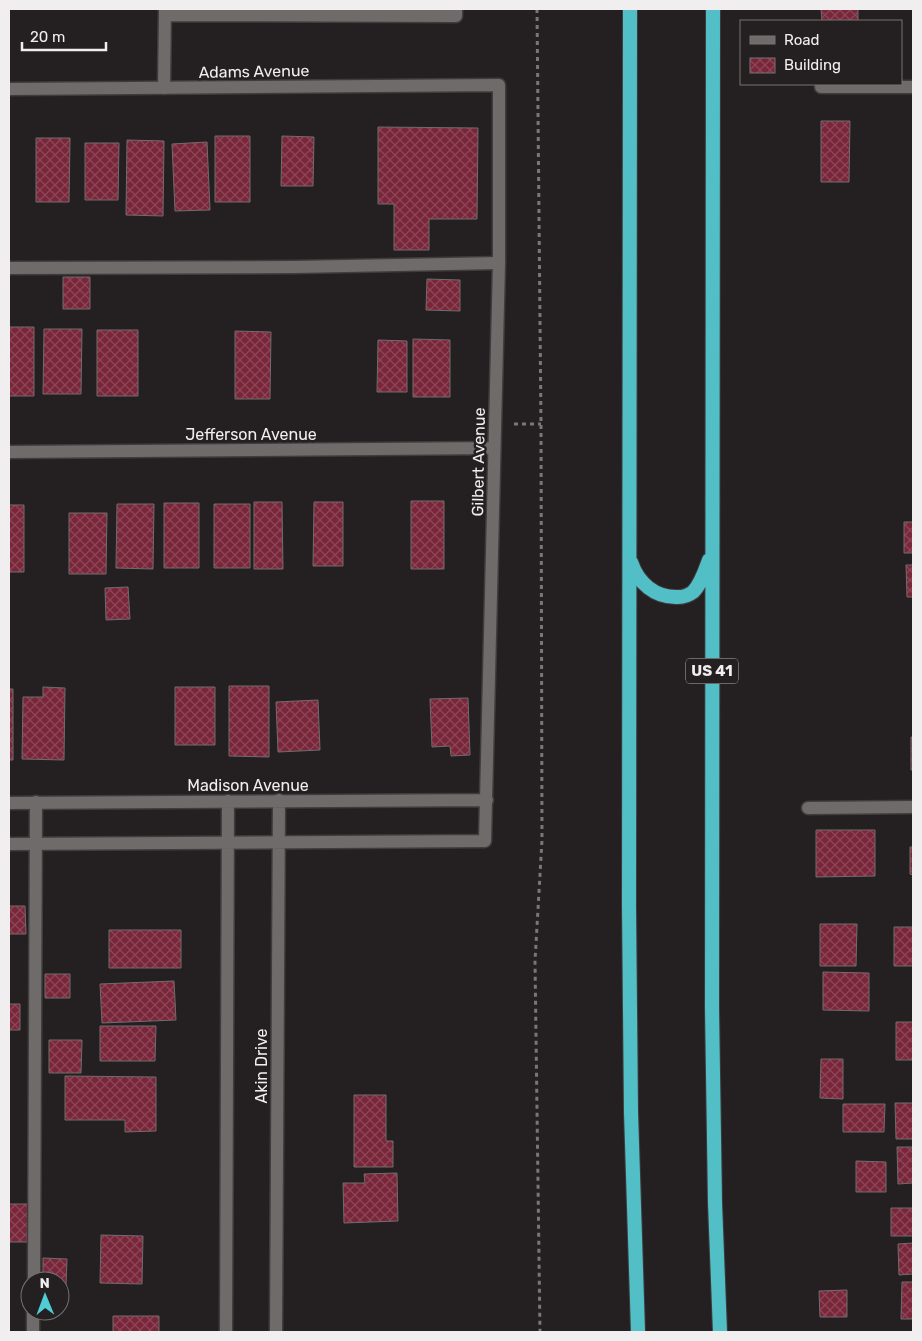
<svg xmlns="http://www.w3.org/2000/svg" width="922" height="1341" font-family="Rubik,sans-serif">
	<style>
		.building { fill: url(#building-cross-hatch); stroke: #716c6d }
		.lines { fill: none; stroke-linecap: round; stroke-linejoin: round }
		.service-casing { stroke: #3f3c3d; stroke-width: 15 }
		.minor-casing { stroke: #3f3c3d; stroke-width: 15 }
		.trunk-casing { stroke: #3f3c3d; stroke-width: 16 }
		.path { stroke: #7a7677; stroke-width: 3; stroke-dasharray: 4 4; stroke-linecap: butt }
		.service { stroke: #6f6b6b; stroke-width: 12 }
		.minor { stroke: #6f6b6b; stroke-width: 12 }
		.trunk { stroke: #52bec6; stroke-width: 14 }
		.labels { text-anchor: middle; stroke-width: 5; stroke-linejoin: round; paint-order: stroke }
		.shield { fill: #242021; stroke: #b4b0b1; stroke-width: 1 }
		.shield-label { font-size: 15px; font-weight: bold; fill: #f1eeef }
		.street-label { font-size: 16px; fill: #f1eeef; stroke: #242021 }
	</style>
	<defs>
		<pattern id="building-cross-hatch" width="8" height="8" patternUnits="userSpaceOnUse" patternTransform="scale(1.25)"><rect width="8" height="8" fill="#79263a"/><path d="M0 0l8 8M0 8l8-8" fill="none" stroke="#8c4657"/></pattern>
	</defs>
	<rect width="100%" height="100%" fill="#242021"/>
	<path class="building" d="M 821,9 L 858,9 L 858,21 L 822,21 Z
		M 821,121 L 850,121 L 849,182 L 821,182 Z
		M 378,127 L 478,128 L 477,219 L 429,219 L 429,250 L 394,250 L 394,204 L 378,204 Z
		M 215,136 L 250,136 L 250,202 L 215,202 Z
		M 282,136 L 314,137 L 313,186 L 281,186 Z
		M 36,138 L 70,138 L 69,202 L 36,202 Z
		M 127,140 L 164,141 L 163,216 L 126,215 Z
		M 207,142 L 210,210 L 175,211 L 172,144 Z
		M 85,143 L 119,143 L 118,200 L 85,200 Z
		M 63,277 L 90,277 L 90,309 L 63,309 Z
		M 427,279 L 460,280 L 460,311 L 426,310 Z
		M 9,327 L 34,327 L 34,396 L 9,396 Z
		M 44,329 L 82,329 L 81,394 L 43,394 Z
		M 97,330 L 138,330 L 138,396 L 97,396 Z
		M 235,331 L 271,332 L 270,399 L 235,399 Z
		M 413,339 L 450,340 L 450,397 L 413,397 Z
		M 378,340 L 407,341 L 407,392 L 377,392 Z
		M 411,501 L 444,501 L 444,569 L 411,569 Z
		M 254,502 L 282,502 L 283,569 L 254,569 Z
		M 314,502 L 343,502 L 343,566 L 313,566 Z
		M 164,503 L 199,503 L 199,568 L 164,568 Z
		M 117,504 L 154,504 L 153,569 L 116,568 Z
		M 214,504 L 250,504 L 250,568 L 214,568 Z
		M 9,505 L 24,505 L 24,572 L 9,572 Z
		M 69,513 L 107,513 L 106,574 L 69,574 Z
		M 904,522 L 913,522 L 913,553 L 904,553 Z
		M 906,565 L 913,565 L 913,597 L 907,597 Z
		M 128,587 L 130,619 L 106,620 L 105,588 Z
		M 229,686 L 269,686 L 269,757 L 229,756 Z
		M 43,687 L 65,688 L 64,760 L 22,759 L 23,697 L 43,697 Z
		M 175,687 L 215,687 L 215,745 L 175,745 Z
		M 9,689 L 13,689 L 13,760 L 9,760 Z
		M 468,698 L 470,755 L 451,756 L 450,746 L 432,747 L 430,699 Z
		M 318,700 L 320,750 L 278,752 L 276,702 Z
		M 911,737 L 913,737 L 913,770 L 911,770 Z
		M 816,830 L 875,830 L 875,876 L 816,877 Z
		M 910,847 L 913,847 L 913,875 L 910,874 Z
		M 9,906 L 25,906 L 26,934 L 9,934 Z
		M 820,924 L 857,924 L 856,966 L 820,966 Z
		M 894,927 L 913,927 L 913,966 L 894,966 Z
		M 109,930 L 181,930 L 181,968 L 109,968 Z
		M 823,972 L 869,973 L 869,1011 L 823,1010 Z
		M 45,974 L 70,974 L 70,998 L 45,998 Z
		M 174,981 L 176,1020 L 102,1023 L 100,984 Z
		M 9,1004 L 20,1004 L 20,1030 L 9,1030 Z
		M 896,1022 L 913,1022 L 913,1060 L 896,1060 Z
		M 100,1026 L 156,1026 L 155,1061 L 100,1061 Z
		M 49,1040 L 82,1040 L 81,1073 L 49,1073 Z
		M 821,1059 L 843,1059 L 843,1099 L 820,1098 Z
		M 65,1076 L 156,1077 L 156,1131 L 125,1132 L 125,1120 L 65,1120 Z
		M 354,1095 L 386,1095 L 386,1141 L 393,1141 L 393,1167 L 354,1167 Z
		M 895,1103 L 913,1103 L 913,1139 L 896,1139 Z
		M 843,1104 L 885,1104 L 884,1132 L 843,1132 Z
		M 897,1147 L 913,1147 L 913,1183 L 898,1184 Z
		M 856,1161 L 886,1162 L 886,1192 L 856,1192 Z
		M 397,1173 L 398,1221 L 344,1223 L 343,1183 L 365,1183 L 364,1174 Z
		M 9,1204 L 28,1204 L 27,1242 L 9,1242 Z
		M 891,1208 L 913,1208 L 913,1236 L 891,1236 Z
		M 101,1235 L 143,1236 L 142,1284 L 100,1283 Z
		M 913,1243 L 913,1274 L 899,1275 L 898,1244 Z
		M 43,1258 L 67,1259 L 66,1285 L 60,1285 L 60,1281 L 43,1281 Z
		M 902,1282 L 913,1282 L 913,1319 L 901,1319 Z
		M 847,1290 L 847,1317 L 820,1317 L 819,1291 Z
		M 113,1316 L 159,1316 L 159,1332 L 113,1332 Z"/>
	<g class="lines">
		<g class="service-casing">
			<path id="service" d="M 165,15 L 456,16 L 456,9
				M 164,88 L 165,9
				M 9,268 L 295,267 L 499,263
				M 34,1281 L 36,802
				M 33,1332 L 33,1311"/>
		</g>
		<g class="minor-casing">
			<path id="minor" d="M 821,87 L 913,87
				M 9,89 L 499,85 L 499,263 L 485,841 L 9,844
				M 9,452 L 494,448
				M 9,803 L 487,800
				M 808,808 L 913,807
				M 226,1332 L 228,801
				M 276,1332 L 279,800"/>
		</g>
		<g class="trunk-casing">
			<path id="trunk" d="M 630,9 L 629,906 L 631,1112 L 638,1332
				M 713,9 L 712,1008 L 715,1203 L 720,1332
				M 631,562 C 638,583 655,598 678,597 C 683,597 689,595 693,592 C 701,584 705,571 709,560"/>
		</g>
		<path class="path" d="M 537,9 L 541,424 L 542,840 L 535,961 L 540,1332
			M 514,424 L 541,424"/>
		<use href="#service" class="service"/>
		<use href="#minor" class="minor"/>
		<use href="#trunk" class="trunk"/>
	</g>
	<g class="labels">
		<rect class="shield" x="686" y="658.5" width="52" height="25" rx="4"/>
		<g class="shield-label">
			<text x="712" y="676">US 41</text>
		</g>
		<g class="street-label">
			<text transform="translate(254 71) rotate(-1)" y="6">Adams Avenue</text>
			<text x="251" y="440">Jefferson Avenue</text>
			<text transform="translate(478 462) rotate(-89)" y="6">Gilbert Avenue</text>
			<text x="248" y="791">Madison Avenue</text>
			<text transform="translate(261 1066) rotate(-90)" y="6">Akin Drive</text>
		</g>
	</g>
	<rect width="922" height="1341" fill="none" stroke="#f1eeef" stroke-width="20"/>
	<rect x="740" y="20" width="162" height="65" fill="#242021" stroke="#767273"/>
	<rect x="750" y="36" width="25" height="8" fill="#6f6b6b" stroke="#767273"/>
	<text x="784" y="45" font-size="15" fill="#f1eeef">Road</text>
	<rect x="750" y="58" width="25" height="15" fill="url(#building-cross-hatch)" stroke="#767273"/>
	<text x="784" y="70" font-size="15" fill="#f1eeef">Building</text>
	<g transform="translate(45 1296) rotate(359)"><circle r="24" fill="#242021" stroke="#767273"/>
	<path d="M0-4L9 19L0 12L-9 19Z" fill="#51ccd5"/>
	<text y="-8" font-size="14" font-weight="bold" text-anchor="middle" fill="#f1eeef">N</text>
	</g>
	<path d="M22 42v8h84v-8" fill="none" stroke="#f1eeef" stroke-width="2.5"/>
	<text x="30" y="42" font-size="15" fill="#f1eeef" stroke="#242021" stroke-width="4" paint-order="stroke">20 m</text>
</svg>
